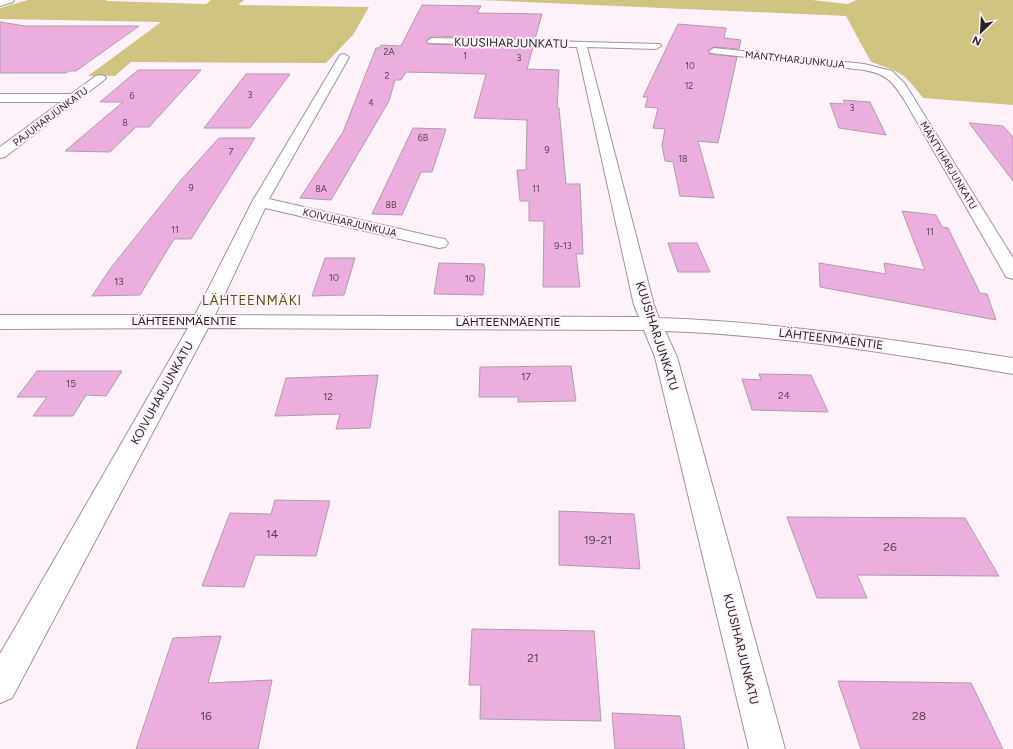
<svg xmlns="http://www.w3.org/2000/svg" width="1013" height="749" font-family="Figtree,sans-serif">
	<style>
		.green { fill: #cfc580 }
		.building { fill: #ecaedc; stroke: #ad9fa9 }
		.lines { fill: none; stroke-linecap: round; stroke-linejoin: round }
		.minor-casing { stroke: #a0939d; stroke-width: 2 }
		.major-casing { stroke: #a0939d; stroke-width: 2 }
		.minor { fill: #fff; fill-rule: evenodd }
		.major { fill: #fff; fill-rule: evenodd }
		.labels { text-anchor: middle; stroke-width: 4; stroke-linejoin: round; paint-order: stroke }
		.far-number-label { font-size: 9px; fill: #5a4655 }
		.far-street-label { font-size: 10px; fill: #292428; stroke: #fef2fa }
		.number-label { font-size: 10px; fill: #5a4655 }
		.street-label { font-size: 12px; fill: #292428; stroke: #fef2fa }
		.near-number-label { font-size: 12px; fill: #5a4655 }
		.neighbourhood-label { font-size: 13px; letter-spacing: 1px; fill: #585011; stroke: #fef2fa }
	</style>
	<rect width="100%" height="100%" fill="#fef2fa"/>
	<path class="green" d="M 28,0 L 107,0 L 106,1 L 206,4 L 211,0 L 244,0 L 238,5 L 369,7 L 353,35 L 326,63 L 131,62 L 115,76 L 88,76 L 161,22 L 0,19 L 0,8 Z
		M 480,0 L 812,0 L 848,4 L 856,0 L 1013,0 L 1013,105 L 923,98 C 904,73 901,72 871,62 L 846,16 Z"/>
	<path class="building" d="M 422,5 L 481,6 L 477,13 L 542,14 L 535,39 L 432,36 L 426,42 L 428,44 L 533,47 L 527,69 L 559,70 L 557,108 L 559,108 L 566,184 L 580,184 L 583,254 L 576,254 L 580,287 L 543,287 L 544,221 L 529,221 L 529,201 L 520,201 L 517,170 L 526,170 L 527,120 L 474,118 L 486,74 L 406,72 L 401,80 L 395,80 L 389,101 L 331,200 L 300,198 L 343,132 L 376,48 L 379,48 L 381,45 L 401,46 Z
		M 0,22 L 25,26 L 139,26 L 76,71 L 69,71 L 66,73 L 0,73 Z
		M 678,24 L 726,28 L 724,38 L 741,40 L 739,49 L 714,47 L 708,51 L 710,54 L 737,57 L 718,143 L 698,141 L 714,198 L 680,196 L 673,162 L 665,161 L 662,145 L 665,129 L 653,128 L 658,108 L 645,107 L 648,97 L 643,97 Z
		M 138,70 L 201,70 L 149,127 L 136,127 L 110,152 L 65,151 L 123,102 L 100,102 Z
		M 246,74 L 290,74 L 250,128 L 204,128 Z
		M 843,100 L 870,102 L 886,135 L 839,128 L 830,103 L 845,104 Z
		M 969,123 L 1003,126 L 1013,137 L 1013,181 Z
		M 413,128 L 446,129 L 432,172 L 421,172 L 402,215 L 372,214 Z
		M 219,138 L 255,138 L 191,239 L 174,239 L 140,295 L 92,296 L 110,269 L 181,180 Z
		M 902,211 L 936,215 L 942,227 L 948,228 L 980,293 L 987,294 L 996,320 L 820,287 L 819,263 L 886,274 L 884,263 L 925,270 Z
		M 668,243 L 697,243 L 710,272 L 678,272 Z
		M 325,258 L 355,258 L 344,295 L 312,296 Z
		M 439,263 L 484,264 L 484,267 L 485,267 L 483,295 L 434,294 Z
		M 571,366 L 576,401 L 518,402 L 518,397 L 479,397 L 480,367 Z
		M 37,371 L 122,371 L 106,396 L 86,395 L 73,416 L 33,416 L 47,397 L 17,397 Z
		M 759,374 L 811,375 L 828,412 L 752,410 L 742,379 L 761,380 Z
		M 378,375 L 370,428 L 336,429 L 340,414 L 275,416 L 286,378 Z
		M 275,500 L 330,501 L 316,556 L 255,555 L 244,587 L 202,586 L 230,513 L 271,514 Z
		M 559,511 L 634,514 L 640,569 L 559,565 Z
		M 787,517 L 965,518 L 999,576 L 857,575 L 867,598 L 817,598 Z
		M 472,629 L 594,631 L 601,721 L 480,719 L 481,685 L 469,685 Z
		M 221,636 L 208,683 L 272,680 L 258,749 L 136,749 L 173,638 Z
		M 838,681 L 971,683 L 1003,749 L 861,749 Z
		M 612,713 L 680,716 L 685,749 L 615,749 Z"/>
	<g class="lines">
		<g class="minor-casing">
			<path id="minor" d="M 432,38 L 660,44 L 661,46 L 656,49 L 587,47 L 654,305 L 659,318 C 778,322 895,340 1013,358 L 1013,374 C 897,354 782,335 665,331 L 677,357 L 785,749 L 749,749 L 655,357 L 644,330 L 208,328 L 12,698 L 0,703 L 0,654 L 188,328 L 0,329 L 0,315 L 195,315 L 252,202 L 340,55 L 344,54 L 349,57 L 269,199 L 439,238 L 445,239 L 448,243 L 445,247 L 439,248 L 265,208 L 215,315 L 639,317 L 634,305 L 577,47 L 428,43 L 427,41 Z
				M 714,48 L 864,64 L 892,71 L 905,84 L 1013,258 L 1013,279 L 1006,277 L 1004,273 L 905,101 C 893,82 887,74 864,70 L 710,53 L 709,51 Z
				M 100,75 L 104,76 L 106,78 L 104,80 L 5,157 L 0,158 L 0,147 L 61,102 L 0,102 L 0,94 L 71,94 L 96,76 Z"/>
		</g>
		<g class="major-casing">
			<path id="major" d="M 0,0 L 14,0 L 13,2 L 0,6 Z"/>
		</g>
		<use href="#minor" class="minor"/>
		<use href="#major" class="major"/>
	</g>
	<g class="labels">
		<g class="far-number-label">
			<text x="389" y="55">2A</text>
			<text x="465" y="59">1</text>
			<text x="519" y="61">3</text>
			<text x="690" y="69">10</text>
			<text x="387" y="79">2</text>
			<text x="689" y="89">12</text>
			<text x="250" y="98">3</text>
			<text x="132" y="99">6</text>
			<text x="371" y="106">4</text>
			<text x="852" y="111">3</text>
			<text x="125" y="126">8</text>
			<text x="423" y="141">6B</text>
			<text x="547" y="153">9</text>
			<text x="231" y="155">7</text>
			<text x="683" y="162">18</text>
			<text x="191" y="191">9</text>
			<text x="321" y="192">8A</text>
			<text x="536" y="192">11</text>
			<text x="391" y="208">8B</text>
			<text x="175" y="233">11</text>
			<text x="930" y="235">11</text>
			<text x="563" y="249">9-13</text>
		</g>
		<g class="far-street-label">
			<text transform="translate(795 59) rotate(6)" y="4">MÄNTYHARJUNKUJA</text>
			<text transform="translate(50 116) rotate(-37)" y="4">PAJUHARJUNKATU</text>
			<text transform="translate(949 165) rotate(59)" y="4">MÄNTYHARJUNKATU</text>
			<text transform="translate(350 222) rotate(13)" y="4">KOIVUHARJUNKUJA</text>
		</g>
		<g class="number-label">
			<text x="334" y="281">10</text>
			<text x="470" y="282">10</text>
			<text x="119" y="285">13</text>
			<text x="526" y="380">17</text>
			<text x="71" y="387">15</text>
			<text x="784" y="399">24</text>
			<text x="328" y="400">12</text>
		</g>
		<g class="street-label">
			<text transform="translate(511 43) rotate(1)" y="4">KUUSIHARJUNKATU</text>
			<text x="184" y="325">LÄHTEENMÄENTIE</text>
			<text x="508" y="326">LÄHTEENMÄENTIE</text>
			<text transform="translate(657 336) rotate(72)" y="4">KUUSIHARJUNKATU</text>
			<text transform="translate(831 339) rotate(7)" y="4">LÄHTEENMÄENTIE</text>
			<text transform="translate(162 393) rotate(-61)" y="4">KOIVUHARJUNKATU</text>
			<text transform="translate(741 649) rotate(76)" y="4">KUUSIHARJUNKATU</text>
		</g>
		<g class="near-number-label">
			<text x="272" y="538">14</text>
			<text x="598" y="544">19-21</text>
			<text x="890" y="551">26</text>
			<text x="533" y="662">21</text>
			<text x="206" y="720">16</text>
			<text x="919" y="720">28</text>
		</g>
		<g class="neighbourhood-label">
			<text x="252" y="305">LÄHTEENMÄKI</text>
		</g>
	</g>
	<g transform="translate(981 32) rotate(205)" stroke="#fef2fa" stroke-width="3" paint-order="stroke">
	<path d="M0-3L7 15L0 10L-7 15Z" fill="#292428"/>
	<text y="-6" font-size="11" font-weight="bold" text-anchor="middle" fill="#292428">N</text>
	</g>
</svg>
